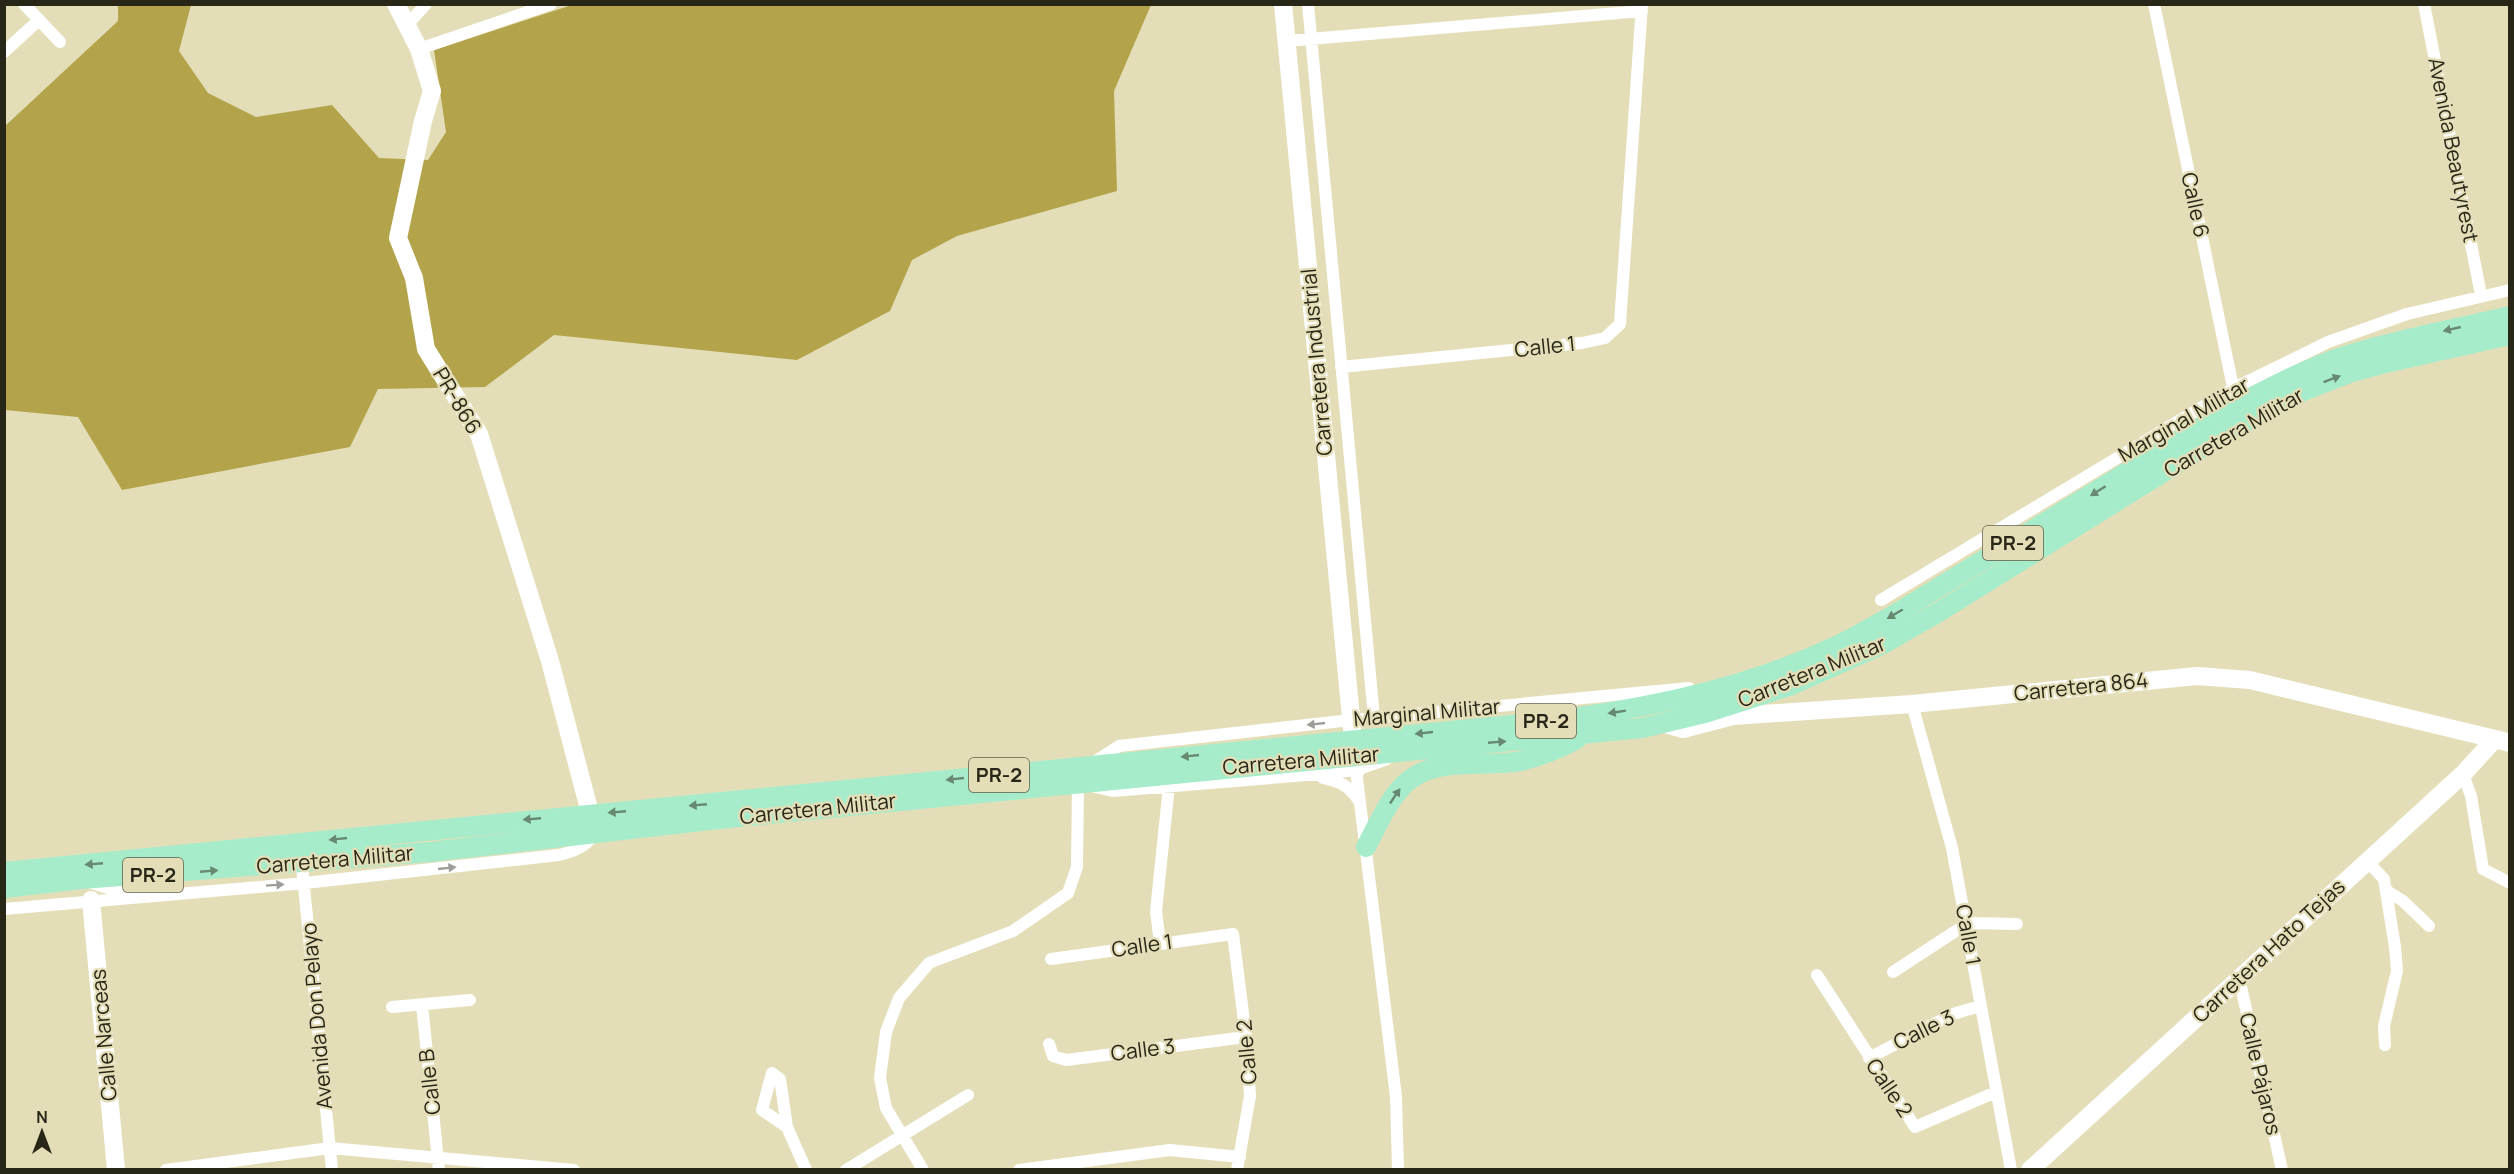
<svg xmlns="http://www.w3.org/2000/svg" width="2514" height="1174" font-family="Manrope,sans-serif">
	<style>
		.forest { fill: #b3a44c }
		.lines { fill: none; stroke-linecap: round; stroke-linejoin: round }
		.street { stroke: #fff; stroke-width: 12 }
		.secondary { stroke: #fff; stroke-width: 18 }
		.primary { stroke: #a6ecca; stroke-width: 20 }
		.oneway { fill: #678970 }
		.oneway2 { fill: #9e9d97 }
		.labels { text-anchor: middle; stroke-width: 4.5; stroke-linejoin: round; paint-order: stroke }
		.shield { fill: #e4deb8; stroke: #605d47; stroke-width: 1.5 }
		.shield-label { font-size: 20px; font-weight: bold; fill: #282617 }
		.street-label { font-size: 21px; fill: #282617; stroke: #e4deb8 }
	</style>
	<rect width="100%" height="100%" fill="#e4deb8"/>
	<path class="forest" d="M 118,5 L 191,5 L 179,51 L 208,93 L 256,117 L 332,105 L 379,158 L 428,160 L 446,132 L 434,50 L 572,5 L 1151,5 L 1114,91 L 1117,191 L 957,236 L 912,260 L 890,311 L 797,360 L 554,335 L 485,387 L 378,389 L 350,447 L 122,490 L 78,417 L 5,410 L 5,126 L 118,21 Z"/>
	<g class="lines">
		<path class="street" d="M 24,4 L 60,42
			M 1308,4 L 1374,718
			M 2154,4 L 2235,397
			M 2424,4 L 2481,295
			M 408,24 L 426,4
			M 1286,41 L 1642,11
			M 419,49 L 551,4
			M 4,52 L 39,20
			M 1341,367 L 1582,343 L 1605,338 L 1620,324 L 1642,4
			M 1881,600 L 2232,389 L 2328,342 L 2407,314 L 2510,290
			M 1912,704 L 1952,848 L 2011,1170
			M 1091,764 L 1119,746 L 1351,720 L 1689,688
			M 1356,770 L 1396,1097 L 1398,1170
			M 2463,774 L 2471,796 L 2483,869 L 2510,883
			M 1323,778 C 1340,782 1349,785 1359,801
			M 301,856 L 332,1170
			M 2367,861 L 2384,879 L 2395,947 L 2397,971 L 2384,1026 L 2385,1045
			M 91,883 L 129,894
			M 2387,891 L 2403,901 L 2429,926
			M 4,909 L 305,883 L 559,855 C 576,851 584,847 595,834
			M 1160,943 L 1156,911 L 1169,786
			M 1051,959 L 1233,934 L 1246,1037 L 1250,1096 L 1237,1170
			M 1893,972 L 1968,923 L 2017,924
			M 1817,975 L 1915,1127 L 1996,1092
			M 2239,978 L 2282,1170
			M 422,1005 L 439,1170
			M 392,1007 L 470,1000
			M 1049,1044 L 1053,1056 L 1066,1060 L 1246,1037
			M 1869,1058 L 1953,1014 L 1980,1006
			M 772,1073 L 780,1079 L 787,1127 L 762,1110 Z
			M 787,1127 L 806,1170
			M 166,1170 L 330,1148 L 574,1170
			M 846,1170 L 968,1095
			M 923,1170 L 886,1108 L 880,1078 L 886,1032 L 899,998 L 929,963 L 1013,931 L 1068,893 L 1077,867 L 1078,783 L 1113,791 L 1331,773 L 1356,770 L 1387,759
			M 1019,1170 L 1170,1150 L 1240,1157"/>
		<path class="secondary" d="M 396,4 L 419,49 L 432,91 L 423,121 L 398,238 L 414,278 L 426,349 L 479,434 L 550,661 L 594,828
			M 1283,4 L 1356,770
			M 1662,723 L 1683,729 L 1733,716 L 1912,704 L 2197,676 L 2250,680 L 2495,739
			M 91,900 L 116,1170
			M 2030,1170 L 2463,774 L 2495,739 L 2510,743"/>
		<path class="primary" d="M 1366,847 C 1378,825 1389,797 1408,781 C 1438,756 1485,768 1521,761 C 1540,756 1559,749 1577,739
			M 4,872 L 1531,723 C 1635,711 1741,691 1836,646 C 1855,637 1873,626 1892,616 L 2237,405 C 2272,387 2307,368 2345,356 C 2399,339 2455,329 2510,316
			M 4,888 L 82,879 L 430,852 L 719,819 L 1642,728 L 1705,713 L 1789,686 L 1883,644 L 1942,610 L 2231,430 L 2301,392 L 2352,372 L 2381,364 L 2510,335"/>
	</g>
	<defs><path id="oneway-solid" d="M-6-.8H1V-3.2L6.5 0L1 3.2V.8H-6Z" transform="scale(1.5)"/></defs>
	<g class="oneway">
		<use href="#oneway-solid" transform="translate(2452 329) rotate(167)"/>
		<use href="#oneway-solid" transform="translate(2332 379) rotate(-21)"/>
		<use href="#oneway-solid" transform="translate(2098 491) rotate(148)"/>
		<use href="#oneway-solid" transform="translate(1895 614) rotate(150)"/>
		<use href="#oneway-solid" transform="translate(1617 712) rotate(171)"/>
		<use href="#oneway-solid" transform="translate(1424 733) rotate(174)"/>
		<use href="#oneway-solid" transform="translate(1497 742) rotate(-5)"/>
		<use href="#oneway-solid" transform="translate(1190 756) rotate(174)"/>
		<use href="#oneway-solid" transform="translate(955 779) rotate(174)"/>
		<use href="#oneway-solid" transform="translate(1395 796) rotate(-56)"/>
		<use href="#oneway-solid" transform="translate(698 805) rotate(175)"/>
		<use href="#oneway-solid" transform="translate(617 812) rotate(175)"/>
		<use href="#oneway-solid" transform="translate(532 819) rotate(175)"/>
		<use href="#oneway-solid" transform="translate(338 839) rotate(174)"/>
		<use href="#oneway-solid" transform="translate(94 864) rotate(175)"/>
		<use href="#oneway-solid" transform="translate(209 871) rotate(-5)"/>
	</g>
	<g class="oneway2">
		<use href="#oneway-solid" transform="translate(1316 724) rotate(174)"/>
		<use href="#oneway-solid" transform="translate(447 868) rotate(-6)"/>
		<use href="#oneway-solid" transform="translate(275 885) rotate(-4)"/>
	</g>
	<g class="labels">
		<g class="shield">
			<rect x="1983" y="526" width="60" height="34" rx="4.5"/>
			<rect x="1516" y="704" width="60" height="34" rx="4.5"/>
			<rect x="969" y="758" width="60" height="34" rx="4.5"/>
			<rect x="123" y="858" width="60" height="34" rx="4.5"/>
		</g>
		<g class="shield-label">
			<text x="2013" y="550">PR-2</text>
			<text x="1546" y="728">PR-2</text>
			<text x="999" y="782">PR-2</text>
			<text x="153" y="882">PR-2</text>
		</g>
		<g class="street-label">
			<text transform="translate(2453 150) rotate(79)" y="7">Avenida Beautyrest</text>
			<text transform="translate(2195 205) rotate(78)" y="7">Calle 6</text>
			<text transform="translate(1545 347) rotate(-6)" y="7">Calle 1</text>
			<text transform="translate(1317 362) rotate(-95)" y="7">Carretera Industrial</text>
			<text transform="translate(457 401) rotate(59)" y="7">PR-866</text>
			<text transform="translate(2184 420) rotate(-30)" y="7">Marginal Militar</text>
			<text transform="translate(2234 433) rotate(-30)" y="7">Carretera Militar</text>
			<text transform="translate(1812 672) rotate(-22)" y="7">Carretera Militar</text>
			<text transform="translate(2081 687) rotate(-6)" y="7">Carretera 864</text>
			<text transform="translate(1427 713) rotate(-5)" y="7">Marginal Militar</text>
			<text transform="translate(1301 761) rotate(-5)" y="7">Carretera Militar</text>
			<text transform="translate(818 809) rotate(-6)" y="7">Carretera Militar</text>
			<text transform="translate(335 860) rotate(-5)" y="7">Carretera Militar</text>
			<text transform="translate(1968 935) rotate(80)" y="7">Calle 1</text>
			<text transform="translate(1142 946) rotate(-8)" y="7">Calle 1</text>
			<text transform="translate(2269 951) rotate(-43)" y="7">Carretera Hato Tejas</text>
			<text transform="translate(317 1016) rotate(-95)" y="7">Avenida Don Pelayo</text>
			<text transform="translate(1924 1030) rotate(-26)" y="7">Calle 3</text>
			<text transform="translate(104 1035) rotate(-95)" y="7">Calle Narceas</text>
			<text transform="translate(1143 1050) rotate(-7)" y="7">Calle 3</text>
			<text transform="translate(1247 1052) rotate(-95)" y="7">Calle 2</text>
			<text transform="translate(2260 1074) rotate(77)" y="7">Calle Pájaros</text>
			<text transform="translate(430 1082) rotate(-96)" y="7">Calle B</text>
			<text transform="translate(1889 1088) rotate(56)" y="7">Calle 2</text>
		</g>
	</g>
	<rect width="2514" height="1174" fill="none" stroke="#282617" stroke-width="12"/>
	<g transform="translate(42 1132)" stroke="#e4deb8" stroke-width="4.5" paint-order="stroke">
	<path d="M0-4.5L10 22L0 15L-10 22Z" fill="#282617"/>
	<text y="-9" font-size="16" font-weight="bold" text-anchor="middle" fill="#282617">N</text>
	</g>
</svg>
